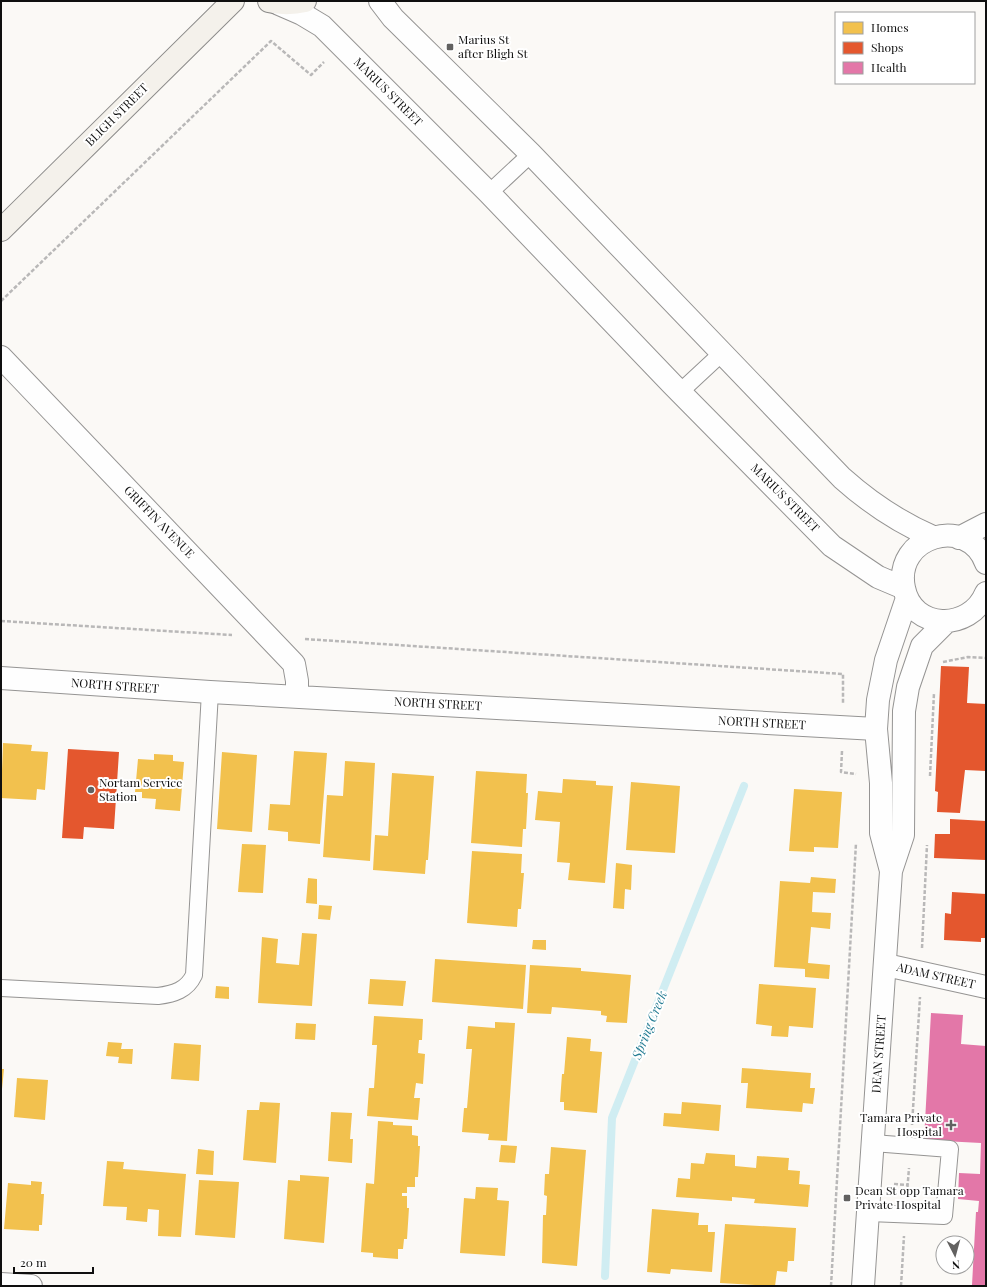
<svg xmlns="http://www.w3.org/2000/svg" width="987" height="1287" font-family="'Playfair Display',serif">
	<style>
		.homes { fill: #f2c14e }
		.shops { fill: #e4572e }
		.health { fill: #e377a8 }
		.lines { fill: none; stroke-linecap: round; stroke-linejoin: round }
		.stream { stroke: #d0edf2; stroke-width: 8 }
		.lane-casing { stroke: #959493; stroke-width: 18 }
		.street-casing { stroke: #959493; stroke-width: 24 }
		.secondary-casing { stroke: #8c8b8a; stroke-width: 24 }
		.path { stroke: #b9b8b8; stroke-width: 2.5; stroke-dasharray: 4 2; stroke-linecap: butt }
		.lane { stroke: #fefefe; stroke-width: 16 }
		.street { stroke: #fefefe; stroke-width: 22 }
		.secondary { stroke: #f4f1eb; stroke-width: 22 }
		.poi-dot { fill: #626160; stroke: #fff; stroke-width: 1.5 }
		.labels { text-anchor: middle; stroke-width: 4; stroke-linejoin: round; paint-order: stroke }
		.poi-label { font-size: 12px; fill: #0f0f0f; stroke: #fff; text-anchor: start }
		.street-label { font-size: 12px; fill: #0f0f0f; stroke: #fff }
		.water-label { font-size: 13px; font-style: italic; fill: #257d94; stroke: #fff }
	</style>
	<rect width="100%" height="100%" fill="#fbf9f6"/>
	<path class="homes" d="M 3,743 L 32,745 L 31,751 L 48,752 L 45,790 L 37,789 L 36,800 L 1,798 Z
		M 294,751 L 327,753 L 320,844 L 288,841 L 288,832 L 268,830 L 270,804 L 290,805 Z
		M 222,752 L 257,755 L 252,832 L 217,829 Z
		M 154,754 L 173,755 L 173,761 L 184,762 L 180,811 L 155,809 L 156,799 L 142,798 L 142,792 L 135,792 L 138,759 L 154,760 Z
		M 345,761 L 375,763 L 370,861 L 323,857 L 327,795 L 343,796 Z
		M 476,771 L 527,774 L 526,793 L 528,793 L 526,829 L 523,829 L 522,847 L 471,843 Z
		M 392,773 L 434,776 L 428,860 L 426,860 L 425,874 L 373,870 L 375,835 L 388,836 Z
		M 563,779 L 596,781 L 596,785 L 613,786 L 605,883 L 568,880 L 570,863 L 557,862 L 560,822 L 535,820 L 538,791 L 562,793 Z
		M 631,782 L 680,786 L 675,853 L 626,850 Z
		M 794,789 L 842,792 L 838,848 L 814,847 L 814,852 L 789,851 Z
		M 242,844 L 266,845 L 263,893 L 238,892 Z
		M 472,851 L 522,854 L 521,873 L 524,873 L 521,909 L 518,909 L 517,927 L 467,923 Z
		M 616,863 L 632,865 L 631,890 L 625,889 L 624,909 L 613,908 Z
		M 811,877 L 836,879 L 835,893 L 813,892 L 812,912 L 831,913 L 830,929 L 811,927 L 808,963 L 830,965 L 829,979 L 805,977 L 805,969 L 774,967 L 780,881 L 810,883 Z
		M 308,878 L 317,879 L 317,904 L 306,903 Z
		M 319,905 L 332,906 L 330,920 L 318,919 Z
		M 302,933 L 317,934 L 312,1006 L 258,1003 L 262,937 L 278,939 L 276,963 L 299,965 Z
		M 533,940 L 546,940 L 546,950 L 532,949 Z
		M 435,959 L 526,965 L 523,1009 L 432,1002 Z
		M 530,965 L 581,968 L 581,971 L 631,975 L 627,1023 L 606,1022 L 607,1016 L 601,1015 L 601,1011 L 552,1007 L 551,1014 L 527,1013 Z
		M 370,979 L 406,981 L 403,1006 L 368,1004 Z
		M 759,984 L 816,988 L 813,1028 L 789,1026 L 788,1037 L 771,1036 L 772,1026 L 756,1024 Z
		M 216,986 L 229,987 L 229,999 L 215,998 Z
		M 374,1016 L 423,1019 L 422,1040 L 419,1040 L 418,1053 L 425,1054 L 423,1084 L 416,1083 L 414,1098 L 420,1098 L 418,1120 L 367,1116 L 369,1088 L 374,1088 L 377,1045 L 372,1045 Z
		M 495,1022 L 515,1023 L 507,1141 L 488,1140 L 489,1134 L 462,1132 L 464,1108 L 467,1108 L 472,1049 L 466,1049 L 468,1026 L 495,1028 Z
		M 296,1023 L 316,1024 L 315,1040 L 295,1039 Z
		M 567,1037 L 591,1039 L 590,1051 L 602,1052 L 597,1113 L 564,1110 L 564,1102 L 560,1102 L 562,1074 L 564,1074 Z
		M 108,1042 L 122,1043 L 121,1049 L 133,1049 L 132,1064 L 118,1063 L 119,1057 L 106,1056 Z
		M 174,1043 L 201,1045 L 199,1081 L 171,1079 Z
		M 742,1068 L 811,1073 L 810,1088 L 815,1088 L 813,1104 L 803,1103 L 802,1112 L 746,1108 L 748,1083 L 741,1083 Z
		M 1,1069 L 4,1069 L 2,1089 L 1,1089 Z
		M 17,1078 L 48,1080 L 45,1120 L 14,1117 Z
		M 260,1102 L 280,1103 L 276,1163 L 243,1160 L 247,1110 L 259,1110 Z
		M 682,1102 L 721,1105 L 719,1131 L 663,1126 L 664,1113 L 681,1114 Z
		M 331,1112 L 352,1113 L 350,1139 L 353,1139 L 352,1163 L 328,1161 Z
		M 378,1121 L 393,1122 L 393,1125 L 412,1126 L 412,1135 L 418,1136 L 418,1146 L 420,1146 L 418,1177 L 415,1177 L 415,1187 L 407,1187 L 407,1193 L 402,1193 L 402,1196 L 407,1196 L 407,1208 L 409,1208 L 407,1239 L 404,1239 L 403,1249 L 398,1249 L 398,1259 L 373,1257 L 373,1253 L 361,1252 L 366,1183 L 374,1184 Z
		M 501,1145 L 517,1146 L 515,1163 L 499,1162 Z
		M 551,1147 L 586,1150 L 577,1266 L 542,1263 L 543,1215 L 546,1215 L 547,1196 L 544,1195 L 545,1174 L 549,1174 Z
		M 198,1149 L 214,1151 L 213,1175 L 196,1174 Z
		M 706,1153 L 735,1155 L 735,1166 L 756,1168 L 757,1156 L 789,1158 L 788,1170 L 800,1171 L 799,1184 L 810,1185 L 808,1207 L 754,1203 L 755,1199 L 732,1197 L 732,1201 L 676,1197 L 678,1178 L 690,1179 L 691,1163 L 704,1164 Z
		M 107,1161 L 124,1162 L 123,1169 L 186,1174 L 181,1237 L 158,1236 L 159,1210 L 148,1209 L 147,1222 L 126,1220 L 127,1207 L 103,1206 Z
		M 300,1175 L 329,1177 L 324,1243 L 284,1239 L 288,1180 L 300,1181 Z
		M 199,1180 L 239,1182 L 235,1238 L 195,1235 Z
		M 31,1181 L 42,1182 L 41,1194 L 44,1194 L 42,1225 L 39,1225 L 39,1231 L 4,1229 L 8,1183 L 31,1185 Z
		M 476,1187 L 498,1188 L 497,1200 L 509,1201 L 505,1256 L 460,1253 L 464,1198 L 475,1199 Z
		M 652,1209 L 699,1213 L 698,1225 L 708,1225 L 708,1232 L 715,1232 L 712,1272 L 671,1269 L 670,1274 L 647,1272 Z
		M 725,1224 L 796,1228 L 794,1261 L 788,1261 L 787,1272 L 777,1271 L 775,1286 L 720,1283 Z"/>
	<path class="shops" d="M 941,666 L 969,667 L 967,703 L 986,704 L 986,771 L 965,770 L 960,813 L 937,812 L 938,792 L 935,791 Z
		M 68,749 L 119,752 L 114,829 L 84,827 L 83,839 L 62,838 Z
		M 950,819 L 986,821 L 986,860 L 934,858 L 935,834 L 950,834 Z
		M 952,892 L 986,894 L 986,938 L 981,938 L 981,942 L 944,940 L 945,913 L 951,914 Z"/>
	<path class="health" d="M 931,1013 L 963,1015 L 961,1044 L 986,1046 L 986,1286 L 972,1285 L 976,1212 L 978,1212 L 979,1201 L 958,1199 L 959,1173 L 980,1174 L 981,1143 L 924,1140 Z"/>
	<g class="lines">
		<path class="stream" d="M 605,1276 L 612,1118 L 744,786"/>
		<g class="lane-casing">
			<path id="lane" d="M 489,193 L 531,154
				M 680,392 L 722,353
				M 1,988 L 158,996 C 174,994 187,990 194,975 L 210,692
				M 869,1213 L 944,1216 L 950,1149 L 873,1143"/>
		</g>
		<g class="street-casing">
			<path id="street" d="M 380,1 L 393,18 L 531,154 L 842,478 C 870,503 898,522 933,537
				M 279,4 L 302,14 L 322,26 L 489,193 L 672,384 L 832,546 L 878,577 L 904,588
				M 1,357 L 294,664 L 297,681 L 297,696
				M 959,538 L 986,524
				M 986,563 C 968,514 893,536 904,588 C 912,630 970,632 986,593
				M 1,678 L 210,692 L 876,729
				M 891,871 L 881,833 L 881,783 L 876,729 L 878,700 L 886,660 L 907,598
				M 886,965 L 986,987
				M 1,1284 L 31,1286
				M 863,1286 L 891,871 L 903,835 L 904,711 L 908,687 L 922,646 L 947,621"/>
		</g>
		<g class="secondary-casing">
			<path id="secondary" d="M 269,1 C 281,4 292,4 305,1
				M 1,230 L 233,1"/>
		</g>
		<path class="path" d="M 1,301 L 271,41 L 311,75 L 324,62
			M 1,621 L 232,635
			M 305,639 L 843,674 L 843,704
			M 943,662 L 968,657 L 986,658
			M 842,751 L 841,772 L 856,774
			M 930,776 L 934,693
			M 922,948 L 927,845
			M 912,1125 L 920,997
			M 894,1184 L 908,1185
			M 907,1193 L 909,1168
			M 831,1286 L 856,843
			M 901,1286 L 904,1236"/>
		<use href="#lane" class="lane"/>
		<use href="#street" class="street"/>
		<use href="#secondary" class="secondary"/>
	</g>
	<g class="poi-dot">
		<rect x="446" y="43" width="8" height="8" rx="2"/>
		<circle cx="91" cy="790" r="4"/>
		<path d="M949 1119h4v4h4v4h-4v4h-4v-4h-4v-4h4z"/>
		<rect x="843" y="1194" width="8" height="8" rx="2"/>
	</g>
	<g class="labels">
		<g class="poi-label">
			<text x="458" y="44">Marius St<tspan x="458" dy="14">after Bligh St</tspan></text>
			<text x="99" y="787">Nortam Service<tspan x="99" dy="14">Station</tspan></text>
			<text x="942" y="1122" text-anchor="end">Tamara Private<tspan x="942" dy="14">Hospital</tspan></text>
			<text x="855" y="1195">Dean St opp Tamara<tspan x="855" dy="14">Private Hospital</tspan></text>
		</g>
		<g class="street-label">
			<text transform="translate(388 92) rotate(45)" y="4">MARIUS STREET</text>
			<text transform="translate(117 115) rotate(-45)" y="4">BLIGH STREET</text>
			<text transform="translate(785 498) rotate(45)" y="4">MARIUS STREET</text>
			<text transform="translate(159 522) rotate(46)" y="4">GRIFFIN AVENUE</text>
			<text transform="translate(115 686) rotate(4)" y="4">NORTH STREET</text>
			<text transform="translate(438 704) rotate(3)" y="4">NORTH STREET</text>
			<text transform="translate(762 723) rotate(3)" y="4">NORTH STREET</text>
			<text transform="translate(936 976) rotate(13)" y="4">ADAM STREET</text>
			<text transform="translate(879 1054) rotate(-86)" y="4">DEAN STREET</text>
		</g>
		<g class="water-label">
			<text transform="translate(649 1025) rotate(-68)" y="5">Spring Creek</text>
		</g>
	</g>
	<rect width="987" height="1287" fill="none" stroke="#0f0f0f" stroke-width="4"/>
	<rect x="835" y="12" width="140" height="72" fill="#ffffff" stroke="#9f9f9f"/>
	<rect x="843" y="22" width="20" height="12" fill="#f2c14e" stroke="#9f9f9f"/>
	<text x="871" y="32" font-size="12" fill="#0f0f0f">Homes</text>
	<rect x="843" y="42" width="20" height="12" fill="#e4572e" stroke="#9f9f9f"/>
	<text x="871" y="52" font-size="12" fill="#0f0f0f">Shops</text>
	<rect x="843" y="62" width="20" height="12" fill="#e377a8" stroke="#9f9f9f"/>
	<text x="871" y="72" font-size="12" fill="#0f0f0f">Health</text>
	<g transform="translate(955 1255) rotate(174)"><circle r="19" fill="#ffffff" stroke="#9f9f9f"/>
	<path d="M0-3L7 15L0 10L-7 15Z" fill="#626160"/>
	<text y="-6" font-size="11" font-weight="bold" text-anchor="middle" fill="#0f0f0f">N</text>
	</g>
	<path d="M14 1267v6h79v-6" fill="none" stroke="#0f0f0f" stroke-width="2"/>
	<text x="20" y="1267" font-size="12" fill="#0f0f0f" stroke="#ffffff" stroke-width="3" paint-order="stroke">20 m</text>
</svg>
